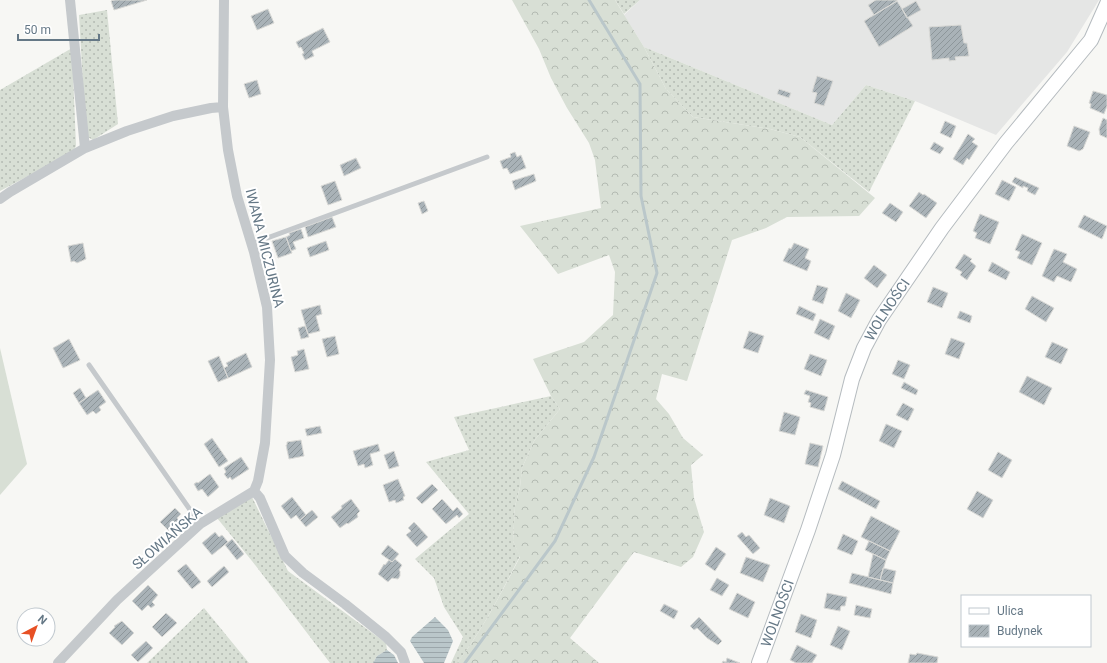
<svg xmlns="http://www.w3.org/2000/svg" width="1107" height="663" font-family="Roboto,sans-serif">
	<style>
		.built { fill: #e5e6e5 }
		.grass { fill: url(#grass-dots) }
		.forest { fill: url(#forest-crowns) }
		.pitch { fill: #d8dfd5 }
		.water { fill: url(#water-rules) }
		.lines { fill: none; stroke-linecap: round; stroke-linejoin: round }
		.stream { stroke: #bac7ca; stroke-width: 3 }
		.building { fill: url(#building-hatch); stroke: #d9d9d6 }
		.secondary-casing { stroke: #b5bbbf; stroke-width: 16 }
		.lane { stroke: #c5c9cc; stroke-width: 5 }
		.street { stroke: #c5c9cc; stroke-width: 10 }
		.secondary { stroke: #fff; stroke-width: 14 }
		.labels { text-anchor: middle; stroke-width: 4; stroke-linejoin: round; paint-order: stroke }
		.street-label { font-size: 14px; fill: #657886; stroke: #fff }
	</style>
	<defs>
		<pattern id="grass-dots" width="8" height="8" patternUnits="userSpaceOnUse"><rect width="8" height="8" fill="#d8dfd5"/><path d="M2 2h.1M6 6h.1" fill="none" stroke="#b3bab2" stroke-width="1.8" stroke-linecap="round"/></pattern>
		<pattern id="forest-crowns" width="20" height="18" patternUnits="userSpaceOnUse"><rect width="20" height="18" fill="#d8dfd5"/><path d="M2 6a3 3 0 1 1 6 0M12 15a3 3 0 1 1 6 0" fill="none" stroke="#b3bab2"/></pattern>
		<pattern id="water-rules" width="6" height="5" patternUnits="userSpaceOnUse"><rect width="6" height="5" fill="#bac7ca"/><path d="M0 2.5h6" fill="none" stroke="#9ba6aa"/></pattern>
		<pattern id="building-hatch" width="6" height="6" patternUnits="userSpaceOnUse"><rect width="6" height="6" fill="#a9b2b7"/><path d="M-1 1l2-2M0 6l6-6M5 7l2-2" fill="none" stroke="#8d969a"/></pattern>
	</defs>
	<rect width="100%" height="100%" fill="#f7f7f4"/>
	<path class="built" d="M 640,0 L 1099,0 L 1067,52 L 996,135 L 915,101 L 866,85 L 832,125 L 644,47 L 624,15 Z"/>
	<path class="grass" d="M 615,0 L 640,0 L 624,14 Z
		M 107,10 L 118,124 L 93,140 L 86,136 L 79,15 Z
		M 644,47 L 832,125 L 866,85 L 915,101 L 869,192 L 800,137 L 770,129 L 693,117 L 666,89 Z
		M 72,48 L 76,146 L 73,152 L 0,191 L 0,90 Z
		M 551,396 L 560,409 L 534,441 L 522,468 L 520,487 L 515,506 L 513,541 L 520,556 C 501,593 483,630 457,663 L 451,663 L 463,637 L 444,607 L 434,578 L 415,559 L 469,514 L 426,462 L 469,450 L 454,417 Z
		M 252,497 L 288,571 L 386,643 L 387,650 L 377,656 L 373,663 L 330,663 L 252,561 L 217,518 Z
		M 204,608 L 249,663 L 147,663 Z"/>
	<path class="forest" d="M 512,0 L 615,0 L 644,47 L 666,89 L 693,117 L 770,129 L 800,137 L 875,198 L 859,216 L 787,217 L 766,228 L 732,240 L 687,381 L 662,374 L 656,399 L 669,414 L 683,438 L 703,455 L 691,465 L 694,498 L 704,532 L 693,557 L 681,567 L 634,552 L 570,638 L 599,663 L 457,663 C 483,630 501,593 520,557 L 513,541 L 515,506 L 520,487 L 522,468 L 534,441 L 560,409 L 551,396 L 533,359 L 584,342 L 613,315 L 615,272 L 609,255 L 558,274 L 520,226 L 601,208 L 595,160 L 589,143 L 567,108 L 551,78 L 539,49 Z"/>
	<path class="pitch" d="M 0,348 L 27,464 L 0,495 Z"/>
	<path class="water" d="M 435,617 L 448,630 L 453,641 L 444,663 L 424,663 L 410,641 L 412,637 Z
		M 387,650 L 394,655 L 398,663 L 373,663 L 377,656 Z"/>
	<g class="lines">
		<path class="stream" d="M 465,663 L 555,541 L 594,457 L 657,273 L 641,196 L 640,84 L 589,0"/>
	</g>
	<path class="building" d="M 115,0 L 147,0 L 114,10 L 111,1 Z
		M 876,0 L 897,0 L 897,1 L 874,15 L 868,5 Z
		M 897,1 L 913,26 L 879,47 L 864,21 Z
		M 916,1 L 921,10 L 907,18 L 902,9 Z
		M 268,9 L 274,23 L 257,30 L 251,16 Z
		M 961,25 L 964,43 L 967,43 L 969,56 L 955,57 L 956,60 L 949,61 L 949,58 L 932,60 L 929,27 Z
		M 323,28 L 330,42 L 312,51 L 314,56 L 305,60 L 302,54 L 304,53 L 301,47 L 299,48 L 296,42 Z
		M 817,76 L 833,81 L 824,106 L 814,103 L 817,93 L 812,92 Z
		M 257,80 L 261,94 L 249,98 L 244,84 Z
		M 779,89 L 791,93 L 789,98 L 777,94 Z
		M 1093,91 L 1107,95 L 1107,106 L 1104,114 L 1090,108 L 1091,104 L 1089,103 Z
		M 1103,118 L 1107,120 L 1107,138 L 1100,135 L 1099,129 Z
		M 945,121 L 956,126 L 951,138 L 940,133 Z
		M 1074,126 L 1090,132 L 1083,149 L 1079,151 L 1067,146 Z
		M 968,134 L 975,139 L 972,142 L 978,146 L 969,160 L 967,158 L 963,165 L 953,159 Z
		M 934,142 L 944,148 L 940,154 L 930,149 Z
		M 515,152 L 517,157 L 521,155 L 526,168 L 510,174 L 507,168 L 503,169 L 500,161 L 511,157 L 510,154 Z
		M 356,158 L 361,168 L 344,176 L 340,165 Z
		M 534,174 L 536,181 L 515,190 L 512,181 Z
		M 1015,177 L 1039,188 L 1035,195 L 1027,191 L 1028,188 L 1023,186 L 1023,188 L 1012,182 Z
		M 1002,180 L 1016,187 L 1009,201 L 995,194 Z
		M 335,181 L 342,200 L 328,205 L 321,186 Z
		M 919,192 L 923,195 L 924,194 L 937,203 L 926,218 L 909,206 Z
		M 424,201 L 428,211 L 422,214 L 418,203 Z
		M 890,203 L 903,212 L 896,222 L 882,213 Z
		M 980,214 L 999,222 L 990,244 L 975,238 L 977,233 L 973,231 Z
		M 1084,215 L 1107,226 L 1102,239 L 1078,227 Z
		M 332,217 L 336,227 L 308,237 L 305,227 Z
		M 301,229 L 304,238 L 293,242 L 296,249 L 291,251 L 286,237 L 290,235 L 289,233 Z
		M 1022,234 L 1042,243 L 1032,265 L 1017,258 L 1020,252 L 1015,250 Z
		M 286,237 L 292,253 L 278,258 L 272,241 Z
		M 326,241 L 329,250 L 310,257 L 307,248 Z
		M 83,243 L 86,259 L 77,263 L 74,261 L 71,262 L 68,246 Z
		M 794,243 L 809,249 L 805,258 L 811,261 L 807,271 L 783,261 L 789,248 L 791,249 Z
		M 1054,249 L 1067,254 L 1063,262 L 1077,269 L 1071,282 L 1057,276 L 1054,282 L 1042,276 Z
		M 964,254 L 972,259 L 970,261 L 976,266 L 967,280 L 960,275 L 962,272 L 955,268 Z
		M 992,262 L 1010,272 L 1006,280 L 988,271 Z
		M 874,265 L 887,275 L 877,288 L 864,278 Z
		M 817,285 L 828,288 L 823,304 L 812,300 Z
		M 933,287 L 948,293 L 942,308 L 927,302 Z
		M 846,293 L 860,300 L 851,318 L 838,311 Z
		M 1032,296 L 1054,308 L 1046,322 L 1025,309 Z
		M 320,305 L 322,314 L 316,316 L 320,331 L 308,334 L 301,310 Z
		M 799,306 L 816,314 L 813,321 L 796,314 Z
		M 960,311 L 972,316 L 970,323 L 957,318 Z
		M 820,319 L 835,326 L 829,340 L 814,333 Z
		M 305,326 L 309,337 L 301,339 L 298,328 Z
		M 749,331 L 764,336 L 758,353 L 743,348 Z
		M 335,336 L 339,354 L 327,357 L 322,339 Z
		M 951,338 L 965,343 L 959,359 L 945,354 Z
		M 69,339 L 80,360 L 63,368 L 53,348 Z
		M 1052,342 L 1068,349 L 1061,364 L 1045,357 Z
		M 304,349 L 309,369 L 295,372 L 291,357 L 298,355 L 297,351 Z
		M 246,353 L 252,367 L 228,378 L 224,368 L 228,366 L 226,363 Z
		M 810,354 L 827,360 L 821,376 L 804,369 Z
		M 219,356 L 228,378 L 218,382 L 208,361 Z
		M 898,360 L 910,365 L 904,379 L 892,374 Z
		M 1027,376 L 1052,388 L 1044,405 L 1019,392 Z
		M 904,382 L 918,390 L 916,395 L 901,388 Z
		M 80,388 L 86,398 L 79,403 L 73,393 Z
		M 98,390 L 106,402 L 99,407 L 101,410 L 96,414 L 93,411 L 87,415 L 79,403 Z
		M 806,390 L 828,397 L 824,411 L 810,407 L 811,403 L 808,402 L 810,396 L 804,394 Z
		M 903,403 L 914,409 L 908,421 L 896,415 Z
		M 784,412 L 800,417 L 795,435 L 779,431 Z
		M 886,424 L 902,431 L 894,448 L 879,441 Z
		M 320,426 L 322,433 L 307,436 L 305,429 Z
		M 212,438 L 228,461 L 219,467 L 204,444 Z
		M 301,440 L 304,456 L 289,459 L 286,445 L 287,445 L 287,442 Z
		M 810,443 L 823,446 L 818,467 L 805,464 Z
		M 378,444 L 380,451 L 370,454 L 373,465 L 365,468 L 364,464 L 358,466 L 353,451 Z
		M 394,451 L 399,466 L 389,469 L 384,455 Z
		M 998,452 L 1012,460 L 1002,478 L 988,470 Z
		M 241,457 L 249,469 L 232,480 L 230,477 L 228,479 L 224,474 L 226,472 L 224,468 Z
		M 210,474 L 219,487 L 208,497 L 202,489 L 198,491 L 194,484 L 197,482 L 198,483 Z
		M 398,479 L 405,496 L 403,497 L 404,500 L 396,503 L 395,500 L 389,502 L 383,485 Z
		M 842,481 L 880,501 L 876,509 L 838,489 Z
		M 432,484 L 438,490 L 422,504 L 416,498 Z
		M 977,491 L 993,500 L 983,518 L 967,509 Z
		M 292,497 L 306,515 L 300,520 L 296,515 L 291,519 L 281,506 Z
		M 770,498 L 790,506 L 784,523 L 764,515 Z
		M 351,499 L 360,511 L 357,514 L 358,517 L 348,524 L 347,523 L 340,528 L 331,517 L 342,508 L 341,506 Z
		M 442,499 L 453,511 L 457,507 L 463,514 L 459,518 L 457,515 L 446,524 L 432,509 Z
		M 175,508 L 181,514 L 177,518 L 180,521 L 169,531 L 160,522 Z
		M 312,510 L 318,517 L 306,527 L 300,520 Z
		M 871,516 L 900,531 L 890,551 L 861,537 Z
		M 414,522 L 428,537 L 417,547 L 406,535 L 411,531 L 408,528 Z
		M 215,532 L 219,537 L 222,535 L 228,542 L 212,555 L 202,543 Z
		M 742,532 L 746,537 L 749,535 L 760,548 L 753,554 L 737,536 Z
		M 843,534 L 858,541 L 852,555 L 837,549 Z
		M 232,539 L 244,554 L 237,560 L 225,545 Z
		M 869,541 L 890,551 L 886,560 L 865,550 Z
		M 388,545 L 399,554 L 392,562 L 381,554 Z
		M 716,547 L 726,554 L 715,571 L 705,564 Z
		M 873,554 L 886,560 L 880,580 L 868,577 Z
		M 746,557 L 770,565 L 763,582 L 740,573 Z
		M 395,559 L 402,565 L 399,570 L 400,571 L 400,576 L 398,579 L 392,578 L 388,582 L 378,574 L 384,564 L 385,565 L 389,560 L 392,562 Z
		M 186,564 L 201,582 L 192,589 L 177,571 Z
		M 224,566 L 229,572 L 212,587 L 207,581 Z
		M 883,568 L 896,571 L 893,583 L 880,580 Z
		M 852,573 L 893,583 L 891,594 L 849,583 Z
		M 717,578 L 729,585 L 722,596 L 710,590 Z
		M 148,585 L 158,595 L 152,602 L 155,605 L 151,608 L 148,605 L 142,611 L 132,601 Z
		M 737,593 L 755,602 L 748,618 L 729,609 Z
		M 827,593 L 847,597 L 845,606 L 841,606 L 840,611 L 824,608 Z
		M 664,604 L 678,611 L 674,619 L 660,611 Z
		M 856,605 L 872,609 L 870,618 L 854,615 Z
		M 166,613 L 177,623 L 162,637 L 152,627 Z
		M 801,614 L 817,620 L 811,638 L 795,632 Z
		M 699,617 L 722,641 L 718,645 L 707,638 L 697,628 L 694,630 L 690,626 Z
		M 122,621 L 134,633 L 122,645 L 109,633 L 115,627 L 114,626 Z
		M 838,626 L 850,631 L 842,650 L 830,645 Z
		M 146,641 L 153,648 L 138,662 L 131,655 Z
		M 797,645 L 817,655 L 812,663 L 796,663 L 790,660 Z
		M 917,653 L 938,657 L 937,663 L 908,663 L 910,654 L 916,655 Z
		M 727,658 L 740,663 L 722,663 L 723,661 L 726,662 Z"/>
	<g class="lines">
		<g class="secondary-casing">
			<g id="secondary">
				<path id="s1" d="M 759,663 L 808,530 L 833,455 L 852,379 L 864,348 L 879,320 L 942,228 L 1006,143 L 1091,40 L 1107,4"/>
			</g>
		</g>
		<path class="lane" d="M 251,244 L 487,157
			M 89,365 L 200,524"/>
		<path class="street" d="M 70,0 L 85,148
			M 224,0 L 223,107 L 228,150 L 237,196 L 254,252 L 267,307 L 270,360 L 265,443 L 258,481 L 254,491
			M 0,199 L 10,192 L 85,148 L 127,131 L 173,116 L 211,108 L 223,107
			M 254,491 L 260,498 L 285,556 L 303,573 L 345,604 L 386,637 L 401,652 L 405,663
			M 58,663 L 117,600 L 200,524 L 254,491"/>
		<use href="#secondary" class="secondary"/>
	</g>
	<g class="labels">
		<g class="street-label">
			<text transform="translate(265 248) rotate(76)" y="5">IWANA MICZURINA</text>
			<text dy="5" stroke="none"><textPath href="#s1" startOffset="377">WOLNOŚCI</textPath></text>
			<text transform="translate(167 538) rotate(-41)" y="5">SŁOWIAŃSKA</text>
			<text dy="5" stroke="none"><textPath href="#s1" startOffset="53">WOLNOŚCI</textPath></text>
		</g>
	</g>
	<rect x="961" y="595" width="130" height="52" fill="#ffffff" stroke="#c1c9cf"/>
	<rect x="969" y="608" width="20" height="6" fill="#ffffff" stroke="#c1c9cf"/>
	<text x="997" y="615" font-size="12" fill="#657886">Ulica</text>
	<rect x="969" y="625" width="20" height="12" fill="url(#building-hatch)" stroke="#c1c9cf"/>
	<text x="997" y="635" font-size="12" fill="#657886">Budynek</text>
	<g transform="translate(36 627) rotate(41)"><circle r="19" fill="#ffffff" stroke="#c1c9cf"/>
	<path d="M0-3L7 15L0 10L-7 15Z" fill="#e75024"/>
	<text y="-6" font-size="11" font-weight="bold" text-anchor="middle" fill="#657886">N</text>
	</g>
	<path d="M18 34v6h81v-6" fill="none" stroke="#657886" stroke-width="2"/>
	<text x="24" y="34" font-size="12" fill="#657886" stroke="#ffffff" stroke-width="3" paint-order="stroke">50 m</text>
</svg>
